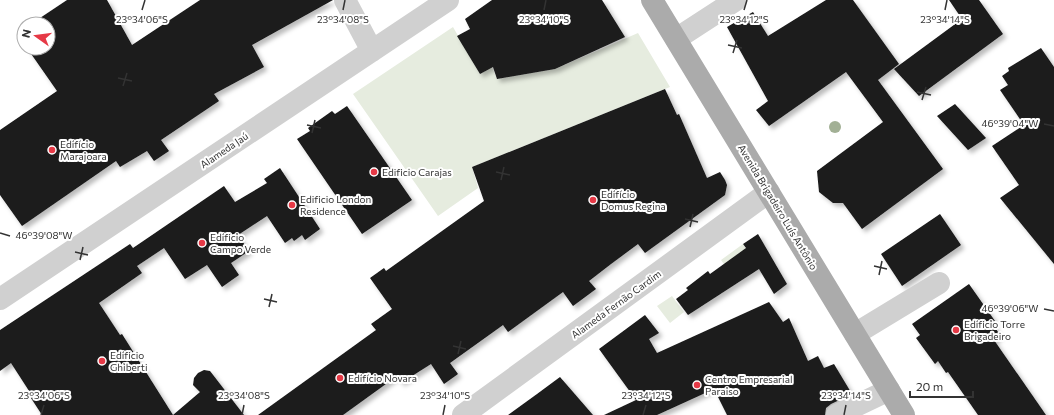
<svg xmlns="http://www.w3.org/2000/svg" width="1054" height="415" font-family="Commissioner,sans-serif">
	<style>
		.green { fill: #e6ecdf }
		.building { fill: #1a1a1a; filter: url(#shadow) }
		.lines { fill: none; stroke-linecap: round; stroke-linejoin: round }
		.minor { stroke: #d0d0d0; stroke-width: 22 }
		.major { stroke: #ababab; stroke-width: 22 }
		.tree { fill: #a2b095 }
		.ticks { fill: none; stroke: #333; stroke-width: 1.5 }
		.poi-dot { fill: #e63946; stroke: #fff; stroke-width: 1.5 }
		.labels { text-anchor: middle; stroke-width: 4; stroke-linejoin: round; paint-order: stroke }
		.poi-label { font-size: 10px; fill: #333; stroke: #fff; text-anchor: start }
		.street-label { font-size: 10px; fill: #333; stroke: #fff }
		.ticks-label { font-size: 10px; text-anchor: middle; fill: #333; stroke: #fff; stroke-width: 4; stroke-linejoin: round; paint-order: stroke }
	</style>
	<defs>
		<filter id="shadow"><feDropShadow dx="3.5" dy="3.5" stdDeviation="2" flood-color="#0004"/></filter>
	</defs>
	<rect width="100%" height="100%" fill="#fff"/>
	<path class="green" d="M 453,27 L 480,74 L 492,67 L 497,79 L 555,69 L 638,33 L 670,87 L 472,167 L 478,188 L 438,216 L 353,94 Z
		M 743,244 L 754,262 L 733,277 L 721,260 Z
		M 672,296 L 684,312 L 670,323 L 657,306 Z"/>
	<path class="building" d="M 67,0 L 107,0 L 132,45 L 200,0 L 333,0 L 252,45 L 264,67 L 214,94 L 219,101 L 161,140 L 169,151 L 154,161 L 147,151 L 120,167 L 116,161 L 22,226 L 0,195 L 0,130 L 57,91 L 27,48 L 48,48 L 48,24 L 31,24 Z
		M 492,0 L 602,0 L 625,37 L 555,69 L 497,79 L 493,67 L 480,74 L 457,36 L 470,29 L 465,19 Z
		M 826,0 L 853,0 L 899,64 L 878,80 L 943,169 L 862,229 L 843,203 L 833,203 L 819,192 L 817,171 L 883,122 L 846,72 L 769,126 L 756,110 L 768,101 L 727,27 L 753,12 L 768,36 Z
		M 949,0 L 979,0 L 1003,34 L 919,96 L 894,69 L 962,19 Z
		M 24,29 L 24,44 L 17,34 Z
		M 1041,48 L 1054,67 L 1054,264 L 1000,198 L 1019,185 L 992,146 L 1024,125 L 1000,90 L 1008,85 L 1002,76 L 1009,71 L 1008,68 Z
		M 665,89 L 677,115 L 679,114 L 707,178 L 720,172 L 725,180 L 727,185 L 725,195 L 645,253 L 638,244 L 611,264 L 589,281 L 596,289 L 573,306 L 563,292 L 508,332 L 503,325 L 450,363 L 458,374 L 444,384 L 431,364 L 401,383 L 397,376 L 343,415 L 258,415 L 376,330 L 371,324 L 392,309 L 370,278 L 384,268 L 386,271 L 484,201 L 472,167 Z
		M 955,104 L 986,138 L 968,150 L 937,116 Z
		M 347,106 L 412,200 L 362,234 L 297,139 L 310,131 L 308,128 L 332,111 L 335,114 Z
		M 280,168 L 320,229 L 305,240 L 302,235 L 294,241 L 292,238 L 285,243 L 267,216 L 238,235 L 249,251 L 231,263 L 239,275 L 222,287 L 207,265 L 185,279 L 164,248 L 137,266 L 142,273 L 99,303 L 120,335 L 122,334 L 173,415 L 200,392 L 193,385 L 194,378 L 198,373 L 204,370 L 210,371 L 244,415 L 42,415 L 29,395 L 31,394 L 11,363 L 0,371 L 0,330 L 130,244 L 133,248 L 224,186 L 235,202 L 267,183 L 264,179 Z
		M 940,214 L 961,245 L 902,286 L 881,254 Z
		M 758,234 L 787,284 L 774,294 L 759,269 L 688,315 L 676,299 L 688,290 L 686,288 L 708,271 L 710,274 L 746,248 L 743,244 Z
		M 969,284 L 995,321 L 992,323 L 1000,335 L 994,340 L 1046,415 L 978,415 L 948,372 L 946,373 L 938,361 L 935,364 L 916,338 L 920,335 L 912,324 Z
		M 769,302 L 783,322 L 789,318 L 808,361 L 818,356 L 824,368 L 834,364 L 852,394 L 831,404 L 826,408 L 825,415 L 727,415 L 714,389 L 657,415 L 604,415 L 636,400 L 599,349 L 645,315 L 659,333 L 649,339 L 657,353 Z
		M 560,377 L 593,415 L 508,415 L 537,394 Z"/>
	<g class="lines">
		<path class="minor" d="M 345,0 L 372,51
			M 676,39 L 736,0
			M 0,299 L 448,0
			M 855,334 L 939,283
			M 463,415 L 769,192
			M 837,415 L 889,390"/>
		<path class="major" d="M 652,0 L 904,415"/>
	</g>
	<circle class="tree" cx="835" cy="127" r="6"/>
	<path class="ticks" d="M 142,10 L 145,0M 343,10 L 345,0M 544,10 L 546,0M 744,10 L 747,0M 945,10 L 947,0M 728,45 L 742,48M 733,53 L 737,40M 118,78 L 132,81M 123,86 L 127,73M 917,92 L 931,95M 922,100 L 926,87M 1044,124 L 1054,126M 307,125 L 321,128M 312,133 L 315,120M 496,172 L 510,175M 501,180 L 504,167M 685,219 L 698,222M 690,227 L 693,214M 0,233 L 10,236M 75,252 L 88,255M 80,260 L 83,247M 874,266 L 887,269M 879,275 L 882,261M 264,299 L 277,302M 269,307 L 272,294M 1044,309 L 1054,311M 453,346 L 466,349M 458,354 L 461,341M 41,415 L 44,405M 242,415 L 244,405M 443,415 L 445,405M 643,415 L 646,405M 844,415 L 846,405"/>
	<g class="poi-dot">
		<circle cx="52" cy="150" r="4"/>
		<circle cx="374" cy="172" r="4"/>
		<circle cx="593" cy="200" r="4"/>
		<circle cx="292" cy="205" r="4"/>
		<circle cx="202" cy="243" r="4"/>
		<circle cx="956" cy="330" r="4"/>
		<circle cx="102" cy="361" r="4"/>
		<circle cx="340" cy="378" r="4"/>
		<circle cx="697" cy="385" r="4"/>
	</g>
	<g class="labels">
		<g class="poi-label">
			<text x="60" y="148">Edifício<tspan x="60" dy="12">Marajoara</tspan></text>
			<text x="382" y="176">Edificio Carajas</text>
			<text x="601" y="198">Edifício<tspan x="601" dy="12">Domus Regina</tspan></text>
			<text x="300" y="203">Edificio London<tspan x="300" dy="12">Residence</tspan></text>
			<text x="210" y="241">Edificio<tspan x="210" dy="12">Campo Verde</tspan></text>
			<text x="964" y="328">Edificio Torre<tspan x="964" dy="12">Brigadeiro</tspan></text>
			<text x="110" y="359">Edificio<tspan x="110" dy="12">Ghiberti</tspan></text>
			<text x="348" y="382">Edifício Novara</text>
			<text x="705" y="383">Centro Empresarial<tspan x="705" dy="12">Paraiso</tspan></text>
		</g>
		<g class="street-label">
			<text transform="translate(224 150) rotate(-34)" y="4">Alameda Jaú</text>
			<text transform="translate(778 207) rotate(59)" y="4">Avenida Brigadeiro Luís Antônio</text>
			<text transform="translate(616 304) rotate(-36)" y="4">Alameda Fernão Cardim</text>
		</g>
	</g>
	<g class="ticks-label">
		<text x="142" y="23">23°34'06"S</text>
		<text x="343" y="23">23°34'08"S</text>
		<text x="544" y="23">23°34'10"S</text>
		<text x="744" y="23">23°34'12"S</text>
		<text x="945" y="23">23°34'14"S</text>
		<text x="1010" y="127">46°39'04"W</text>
		<text x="44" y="239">46°39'08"W</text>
		<text x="1010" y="312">46°39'06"W</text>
		<text x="44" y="399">23°34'06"S</text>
		<text x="244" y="399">23°34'08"S</text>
		<text x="445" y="399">23°34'10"S</text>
		<text x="646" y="399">23°34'12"S</text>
		<text x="846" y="399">23°34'14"S</text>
	</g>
	<g transform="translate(36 36) rotate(284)"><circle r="19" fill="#ffffff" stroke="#adadad"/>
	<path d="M0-3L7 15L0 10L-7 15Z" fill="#e63946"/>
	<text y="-6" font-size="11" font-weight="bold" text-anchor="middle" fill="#333333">N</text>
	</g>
	<path d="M910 391v6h63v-6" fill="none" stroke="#333333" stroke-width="2"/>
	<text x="916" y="391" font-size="12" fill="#333333" stroke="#ffffff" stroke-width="3" paint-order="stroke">20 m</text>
</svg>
